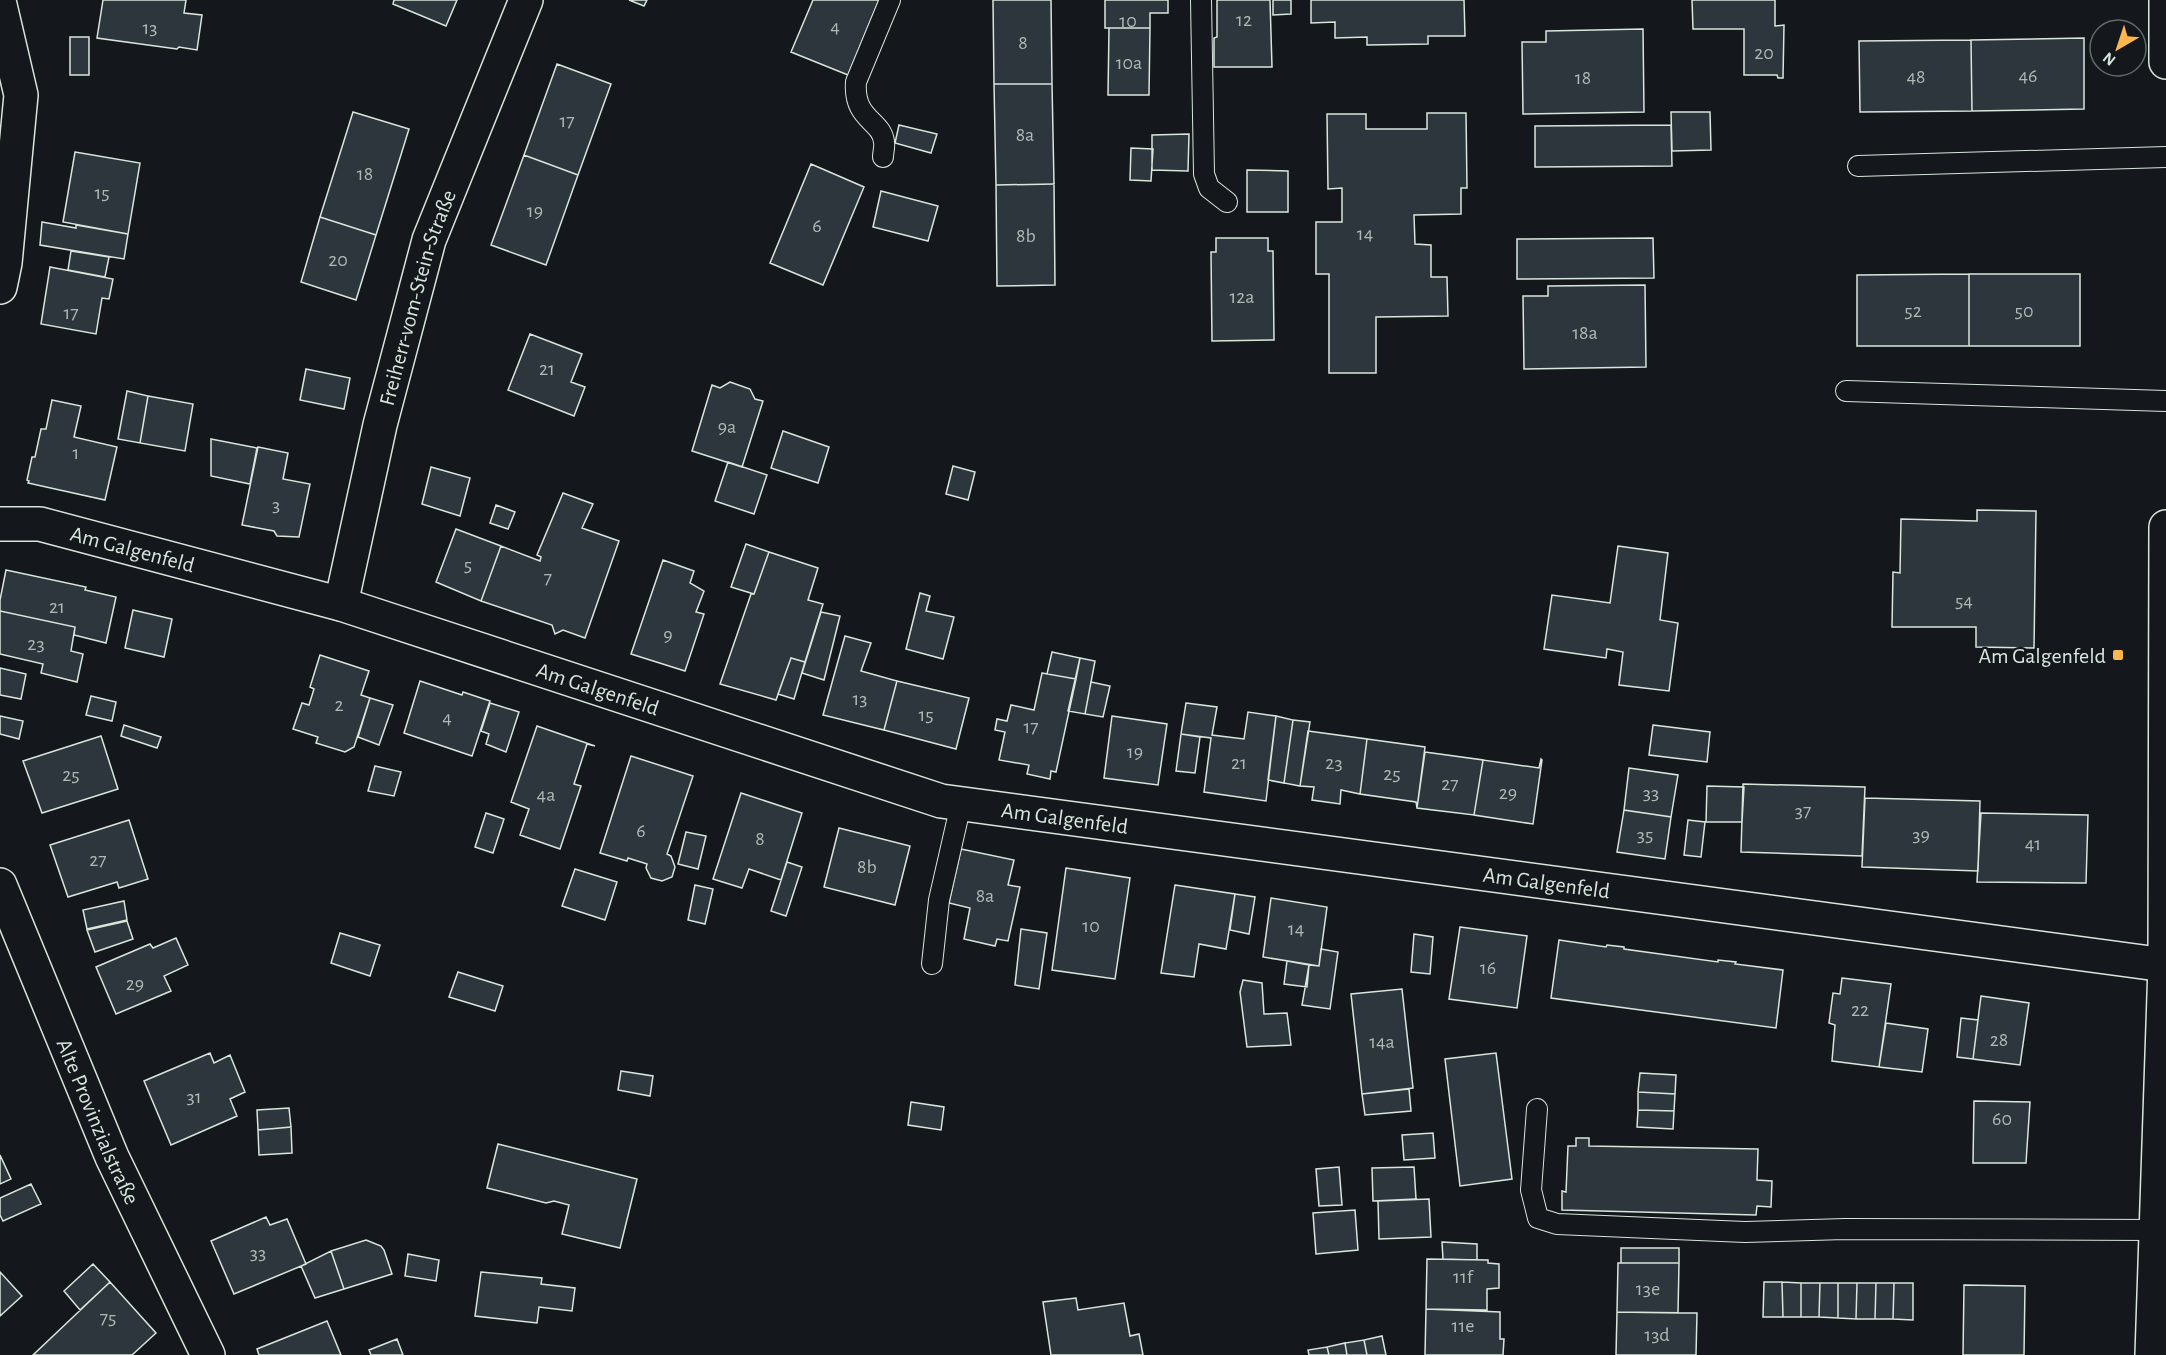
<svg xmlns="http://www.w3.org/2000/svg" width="2166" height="1355" font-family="'Alegreya Sans',sans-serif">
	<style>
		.building { fill: #2c363c; stroke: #d8e6dc; stroke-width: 1.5 }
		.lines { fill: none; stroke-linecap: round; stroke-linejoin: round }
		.service-casing { stroke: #d8e6dc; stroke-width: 22 }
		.minor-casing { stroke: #d8e6dc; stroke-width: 36 }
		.service { stroke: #14181c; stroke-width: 20 }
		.minor { stroke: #14181c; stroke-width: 33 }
		.poi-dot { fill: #ffb74d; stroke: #14181c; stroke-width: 2 }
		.labels { text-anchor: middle; stroke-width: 4.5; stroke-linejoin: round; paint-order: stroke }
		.number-label { font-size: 20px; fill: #adbab4 }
		.street-label { font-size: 22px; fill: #d8e6dc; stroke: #14181c }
		.poi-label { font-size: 22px; fill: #d8e6dc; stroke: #14181c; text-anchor: end }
	</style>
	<rect width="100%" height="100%" fill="#14181c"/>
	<path class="building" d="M 103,0 L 186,0 L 184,13 L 202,15 L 197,50 L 179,47 L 177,49 L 97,38 Z
		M 394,0 L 457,0 L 446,26 L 393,4 Z
		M 629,0 L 647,0 L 644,6 Z
		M 813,0 L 879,0 L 848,75 L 791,52 Z
		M 993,0 L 1051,0 L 1052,84 L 994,84 Z
		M 1105,0 L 1168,0 L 1168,13 L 1150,13 L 1150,28 L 1105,28 Z
		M 1217,0 L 1270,0 L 1272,67 L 1214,67 L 1214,38 L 1217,37 Z
		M 1273,0 L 1291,0 L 1291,14 L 1273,15 Z
		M 1311,0 L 1464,0 L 1465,36 L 1428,36 L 1428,44 L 1367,45 L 1367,37 L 1335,38 L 1335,22 L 1311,23 Z
		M 1692,0 L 1775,0 L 1775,26 L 1784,25 L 1783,78 L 1778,78 L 1777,75 L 1744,75 L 1744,29 L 1693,29 Z
		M 1109,28 L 1150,28 L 1149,95 L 1108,95 Z
		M 1643,29 L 1644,112 L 1523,114 L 1522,42 L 1546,42 L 1546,31 Z
		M 70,37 L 89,37 L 89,75 L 70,75 Z
		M 2084,38 L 2084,109 L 1972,111 L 1971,40 Z
		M 1971,40 L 1972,111 L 1860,112 L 1859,41 Z
		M 557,64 L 611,84 L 578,175 L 524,155 Z
		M 994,84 L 1052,84 L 1054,184 L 996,185 Z
		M 353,112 L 409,129 L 376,235 L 320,217 Z
		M 1671,112 L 1710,112 L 1711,150 L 1672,151 Z
		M 1427,113 L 1466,113 L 1467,188 L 1461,188 L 1461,214 L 1414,215 L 1415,244 L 1431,245 L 1431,277 L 1447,277 L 1448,316 L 1376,317 L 1376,373 L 1329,373 L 1329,274 L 1316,274 L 1316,222 L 1342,222 L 1342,188 L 1328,189 L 1327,114 L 1366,114 L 1366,129 L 1427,129 Z
		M 899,125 L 937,134 L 931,153 L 895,143 Z
		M 1671,125 L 1672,166 L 1535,167 L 1535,126 Z
		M 1189,134 L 1188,171 L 1152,170 L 1152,135 Z
		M 1131,148 L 1153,149 L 1151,181 L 1130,180 Z
		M 75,152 L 140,163 L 128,234 L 63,222 Z
		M 524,155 L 578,175 L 546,265 L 491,245 Z
		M 811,164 L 864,187 L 823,285 L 770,263 Z
		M 1247,170 L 1288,171 L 1288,212 L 1247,212 Z
		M 1054,184 L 1055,285 L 997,286 L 996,185 Z
		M 881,191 L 938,206 L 928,241 L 873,227 Z
		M 320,217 L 376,235 L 356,300 L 301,282 Z
		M 42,222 L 76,228 L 76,225 L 128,234 L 124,259 L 40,245 Z
		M 1216,238 L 1268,238 L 1268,251 L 1273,251 L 1274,340 L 1212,341 L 1211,252 L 1216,252 Z
		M 1653,238 L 1654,278 L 1517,279 L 1517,239 Z
		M 71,251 L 109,257 L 105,277 L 68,270 Z
		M 50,267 L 113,279 L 109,299 L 102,298 L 96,334 L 41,324 Z
		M 1969,274 L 1969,346 L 1857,346 L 1857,275 Z
		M 1969,274 L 2080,274 L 2080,346 L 1969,346 Z
		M 1645,285 L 1646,367 L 1524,369 L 1523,296 L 1548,296 L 1548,286 Z
		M 530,334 L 582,354 L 571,382 L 585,387 L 574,416 L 508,390 Z
		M 306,369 L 350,378 L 344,409 L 300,400 Z
		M 730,382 L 750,389 L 755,399 L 763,401 L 742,467 L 692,451 L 712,385 L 720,388 Z
		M 127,391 L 148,396 L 140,443 L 118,439 Z
		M 148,396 L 193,404 L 185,451 L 140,443 Z
		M 52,400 L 81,406 L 74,437 L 117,447 L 105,500 L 28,483 L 29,481 L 27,480 L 32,457 L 35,457 L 41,429 L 46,429 Z
		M 783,431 L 829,447 L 818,483 L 771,468 Z
		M 211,439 L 257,448 L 250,484 L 211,476 Z
		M 258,447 L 288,453 L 283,479 L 310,484 L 299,537 L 277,536 L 274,531 L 242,525 Z
		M 728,462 L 767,475 L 754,514 L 715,501 Z
		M 953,466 L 975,472 L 968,500 L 946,494 Z
		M 431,467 L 470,478 L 460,516 L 422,504 Z
		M 563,493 L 593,504 L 582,528 L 619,541 L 585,638 L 563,630 L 555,634 L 552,625 L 481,601 L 501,546 L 540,561 L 541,557 L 537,555 Z
		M 496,505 L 515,512 L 508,529 L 490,523 Z
		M 1977,510 L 2036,511 L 2034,648 L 1976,647 L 1976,627 L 1892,627 L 1893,572 L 1900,573 L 1901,519 L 1977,521 Z
		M 456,529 L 501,546 L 481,601 L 436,582 Z
		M 746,544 L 769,552 L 754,594 L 731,587 Z
		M 1618,546 L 1668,553 L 1660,620 L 1678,623 L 1669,691 L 1619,685 L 1623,652 L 1607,649 L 1606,658 L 1544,649 L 1552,595 L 1610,603 Z
		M 769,552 L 818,568 L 808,600 L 823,604 L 805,662 L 791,658 L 776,700 L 720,684 L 751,594 L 754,594 Z
		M 663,560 L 694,571 L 690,583 L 704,591 L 696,612 L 704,614 L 685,671 L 631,654 Z
		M 6,570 L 86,587 L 85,590 L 116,597 L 106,643 L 74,635 L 75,627 L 0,611 L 0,600 Z
		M 920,593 L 930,596 L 926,611 L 954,617 L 943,659 L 906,649 Z
		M 133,610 L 172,619 L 164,657 L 125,648 Z
		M 0,611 L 75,627 L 71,651 L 83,654 L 77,682 L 41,673 L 43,664 L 0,654 Z
		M 821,612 L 840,616 L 824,680 L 802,673 Z
		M 845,636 L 871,643 L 861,671 L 897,681 L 884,730 L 823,715 Z
		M 1052,652 L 1080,658 L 1076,679 L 1047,674 Z
		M 320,655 L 369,671 L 361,695 L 370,698 L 354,747 L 345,752 L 316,743 L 318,737 L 293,729 L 302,703 L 309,705 L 314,689 L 310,687 Z
		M 791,658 L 805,662 L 794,699 L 778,694 Z
		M 1080,658 L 1095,661 L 1085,714 L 1068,711 Z
		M 0,668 L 26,674 L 21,699 L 0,695 Z
		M 1042,673 L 1076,679 L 1056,772 L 1051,771 L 1050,779 L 1027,774 L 1029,765 L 999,760 L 1005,732 L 995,730 L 997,719 L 1007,721 L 1011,705 L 1034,710 Z
		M 420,681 L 462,695 L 463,692 L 490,701 L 472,756 L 404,733 Z
		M 897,681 L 969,698 L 956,749 L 884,730 Z
		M 1091,682 L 1110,686 L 1103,717 L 1085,714 Z
		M 91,696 L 116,702 L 112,721 L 86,715 Z
		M 370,698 L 393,705 L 379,745 L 358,737 Z
		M 490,703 L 519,712 L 506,752 L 486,744 L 489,734 L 481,731 Z
		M 1186,703 L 1217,707 L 1212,735 L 1244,739 L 1248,712 L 1276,716 L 1266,801 L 1204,792 L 1211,738 L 1181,734 Z
		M 0,716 L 23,721 L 19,739 L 0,734 Z
		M 1112,716 L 1167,724 L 1158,785 L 1104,778 Z
		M 1276,716 L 1293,720 L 1284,783 L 1268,780 Z
		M 1293,720 L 1310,722 L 1300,786 L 1284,783 Z
		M 124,725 L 161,737 L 157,748 L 121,736 Z
		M 1653,725 L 1710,732 L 1707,762 L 1649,755 Z
		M 537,726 L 595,746 L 587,744 L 574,784 L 581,786 L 560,849 L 520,835 L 529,809 L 511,802 Z
		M 1308,731 L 1367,739 L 1360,794 L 1341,790 L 1340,804 L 1312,800 L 1314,787 L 1300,786 Z
		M 1181,734 L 1200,737 L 1195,773 L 1176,771 Z
		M 101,736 L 118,789 L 42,813 L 23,761 Z
		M 1367,739 L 1425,747 L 1417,808 L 1416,802 L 1360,794 Z
		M 1425,752 L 1483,760 L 1474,815 L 1417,808 Z
		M 631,756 L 693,776 L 667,854 L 671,856 L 675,867 L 672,877 L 662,881 L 651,878 L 646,868 L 647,864 L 628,858 L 627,861 L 600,853 Z
		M 1541,759 L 1542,760 L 1533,824 L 1474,815 L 1483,760 L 1539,768 Z
		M 375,766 L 401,772 L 394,796 L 368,791 Z
		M 1629,768 L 1678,775 L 1671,817 L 1624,810 Z
		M 1743,784 L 1865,787 L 1862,856 L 1741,852 Z
		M 1707,786 L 1744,787 L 1742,822 L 1706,822 Z
		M 741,793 L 802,813 L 781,880 L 749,869 L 742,888 L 713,879 Z
		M 1865,798 L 1980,801 L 1978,871 L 1862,867 Z
		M 1624,810 L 1671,817 L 1665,859 L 1617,852 Z
		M 486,813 L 504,819 L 493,853 L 475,847 Z
		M 1981,813 L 2088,815 L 2086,883 L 1977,882 Z
		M 129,820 L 148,879 L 119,888 L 117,882 L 68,897 L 50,845 Z
		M 1688,820 L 1705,822 L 1701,857 L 1684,855 Z
		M 839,828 L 910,846 L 895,905 L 824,887 Z
		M 686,832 L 706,836 L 698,869 L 678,864 Z
		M 961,849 L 1014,860 L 1008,885 L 1020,887 L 1008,941 L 997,939 L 995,946 L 964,939 L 970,908 L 949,903 Z
		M 787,862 L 802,867 L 786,916 L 771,911 Z
		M 1066,868 L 1130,878 L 1115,979 L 1052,970 Z
		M 575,869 L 617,882 L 605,920 L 562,906 Z
		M 695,885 L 713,889 L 705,924 L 688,920 Z
		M 1175,885 L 1235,894 L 1226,949 L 1199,944 L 1194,977 L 1161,973 Z
		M 1235,894 L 1255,897 L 1249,934 L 1230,930 Z
		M 1271,898 L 1327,907 L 1319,966 L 1263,957 Z
		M 124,901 L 127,920 L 87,929 L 83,910 Z
		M 127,921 L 133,939 L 95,952 L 87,930 Z
		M 1460,927 L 1527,936 L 1517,1008 L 1449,999 Z
		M 1021,929 L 1047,933 L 1039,989 L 1015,985 Z
		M 340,933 L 380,945 L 370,976 L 331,963 Z
		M 1414,934 L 1433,937 L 1430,974 L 1411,972 Z
		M 176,938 L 188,965 L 164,976 L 171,991 L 116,1014 L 96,967 L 150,944 L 153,948 Z
		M 1559,940 L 1606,947 L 1607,945 L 1624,947 L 1624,949 L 1718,962 L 1718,960 L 1736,962 L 1735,964 L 1783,970 L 1776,1028 L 1551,998 Z
		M 1321,949 L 1338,952 L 1330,1009 L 1302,1005 L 1309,965 L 1319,966 Z
		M 1287,961 L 1309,965 L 1307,987 L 1284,984 Z
		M 458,972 L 503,986 L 495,1011 L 449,997 Z
		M 1842,978 L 1891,984 L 1879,1067 L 1832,1061 L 1835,1025 L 1829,1023 L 1833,993 L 1840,994 Z
		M 1243,980 L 1262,983 L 1264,1014 L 1287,1013 L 1291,1045 L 1247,1047 L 1240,992 Z
		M 1402,989 L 1413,1088 L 1362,1094 L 1351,994 Z
		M 1981,996 L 2029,1003 L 2020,1065 L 1973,1059 Z
		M 1961,1018 L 1978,1020 L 1973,1059 L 1957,1057 Z
		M 1886,1023 L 1928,1029 L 1922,1072 L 1879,1067 Z
		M 210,1053 L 214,1063 L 230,1055 L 245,1092 L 230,1099 L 237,1116 L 171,1145 L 144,1081 Z
		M 1496,1053 L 1512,1179 L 1460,1186 L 1445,1059 Z
		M 621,1071 L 653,1076 L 650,1096 L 618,1090 Z
		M 1640,1073 L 1676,1075 L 1675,1094 L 1638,1092 Z
		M 1409,1089 L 1411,1111 L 1365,1115 L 1362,1094 Z
		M 1638,1092 L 1675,1094 L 1674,1111 L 1638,1110 Z
		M 1974,1101 L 2030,1102 L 2026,1163 L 1973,1163 Z
		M 911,1102 L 944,1107 L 941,1130 L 908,1125 Z
		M 289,1108 L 291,1127 L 258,1130 L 257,1110 Z
		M 1638,1110 L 1674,1111 L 1673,1129 L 1637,1127 Z
		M 291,1127 L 292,1153 L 259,1155 L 258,1130 Z
		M 1433,1133 L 1435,1158 L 1404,1160 L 1402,1135 Z
		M 1576,1138 L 1589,1138 L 1589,1146 L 1758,1149 L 1757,1180 L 1772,1181 L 1771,1207 L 1757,1206 L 1756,1215 L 1562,1210 L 1562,1191 L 1566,1192 L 1568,1146 L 1576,1146 Z
		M 498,1144 L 637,1179 L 620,1248 L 562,1234 L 569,1205 L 554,1201 L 546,1203 L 487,1188 Z
		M 0,1155 L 11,1179 L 0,1184 Z
		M 1339,1167 L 1342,1205 L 1319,1206 L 1316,1169 Z
		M 1414,1167 L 1416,1199 L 1373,1201 L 1372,1168 Z
		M 31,1184 L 41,1204 L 3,1221 L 0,1215 L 0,1198 Z
		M 1429,1199 L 1431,1237 L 1379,1239 L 1378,1201 Z
		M 1355,1210 L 1358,1250 L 1316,1254 L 1313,1213 Z
		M 266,1217 L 270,1225 L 287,1219 L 306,1264 L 234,1294 L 211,1241 Z
		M 366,1240 L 381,1246 L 384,1250 L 392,1274 L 344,1289 L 331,1251 Z
		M 1442,1242 L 1477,1244 L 1477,1260 L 1443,1259 Z
		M 1621,1248 L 1679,1248 L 1679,1263 L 1621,1263 Z
		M 331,1251 L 344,1289 L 315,1298 L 301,1266 Z
		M 408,1254 L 439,1260 L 436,1281 L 405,1276 Z
		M 1427,1259 L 1488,1260 L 1488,1263 L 1499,1264 L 1499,1288 L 1487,1289 L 1487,1310 L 1426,1309 Z
		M 1618,1263 L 1679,1263 L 1678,1313 L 1617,1312 Z
		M 93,1264 L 110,1282 L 80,1310 L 64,1291 Z
		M 0,1272 L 22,1296 L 0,1316 Z
		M 481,1272 L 542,1278 L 541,1284 L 575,1288 L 572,1311 L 539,1307 L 537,1323 L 475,1316 Z
		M 110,1282 L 156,1333 L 132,1355 L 33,1355 Z
		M 1764,1282 L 1782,1282 L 1783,1317 L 1763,1317 Z
		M 1782,1282 L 1801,1283 L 1801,1317 L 1783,1317 Z
		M 1801,1283 L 1820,1283 L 1819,1317 L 1801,1317 Z
		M 1820,1283 L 1838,1283 L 1838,1318 L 1819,1317 Z
		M 1838,1283 L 1857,1283 L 1856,1319 L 1838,1318 Z
		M 1857,1283 L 1876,1283 L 1875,1319 L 1856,1319 Z
		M 1876,1283 L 1894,1283 L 1893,1319 L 1875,1319 Z
		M 1894,1283 L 1913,1283 L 1913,1320 L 1893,1319 Z
		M 1964,1285 L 2025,1286 L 2024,1355 L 1963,1355 Z
		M 1076,1298 L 1078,1310 L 1124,1303 L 1130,1336 L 1139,1334 L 1143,1355 L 1051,1355 L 1043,1302 Z
		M 1426,1309 L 1500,1312 L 1500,1339 L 1504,1339 L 1503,1355 L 1425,1355 Z
		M 1617,1312 L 1697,1313 L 1696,1355 L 1616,1355 Z
		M 327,1321 L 341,1355 L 259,1355 L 257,1349 Z
		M 1382,1336 L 1386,1355 L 1367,1355 L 1364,1340 Z
		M 397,1339 L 403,1355 L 371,1355 L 369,1350 Z
		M 1364,1340 L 1367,1355 L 1347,1355 L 1345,1343 Z
		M 1345,1343 L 1347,1355 L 1329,1355 L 1327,1347 Z
		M 1327,1347 L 1329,1355 L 1309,1355 L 1308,1350 Z"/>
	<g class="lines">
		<g class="service-casing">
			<path id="service" d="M 1201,0 L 1204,174 L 1209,188 L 1227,202
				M 883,157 C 883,152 885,147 884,142 C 882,120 853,120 856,82 L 890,0
				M 1858,166 L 2166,157
				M 1846,391 L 2166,401
				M 932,964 L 939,900 L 961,804
				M 1537,1109 L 1531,1190 L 1538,1218 L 1557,1224 L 1745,1232 L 1845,1229 L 2155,1230"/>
		</g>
		<g class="minor-casing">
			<g id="minor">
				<path d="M 2166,0 L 2166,62"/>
				<path d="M 0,5 L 21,95 L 5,263 L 0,287"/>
				<path id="s1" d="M 0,524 L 40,524 L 341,604 L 941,801 L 2165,965"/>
				<path id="s2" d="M 341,604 L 380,425 L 429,240 L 526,0"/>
				<path id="s3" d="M 0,885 L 112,1157 L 208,1355"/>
				<path d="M 2152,1355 L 2165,965 L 2166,527"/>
			</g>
		</g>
		<use href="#service" class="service"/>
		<use href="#minor" class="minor"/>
	</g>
	<rect class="poi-dot" x="2112" y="649" width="12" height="12" rx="3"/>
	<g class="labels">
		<g class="number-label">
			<text x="1244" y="26">12</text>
			<text x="1128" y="27">10</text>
			<text x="835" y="33">4</text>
			<text x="150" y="34">13</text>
			<text x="1023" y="49">8</text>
			<text x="1764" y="59">20</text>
			<text x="1129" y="69">10a</text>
			<text x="2028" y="82">46</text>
			<text x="1916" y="83">48</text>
			<text x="1583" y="84">18</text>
			<text x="567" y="127">17</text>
			<text x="1025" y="141">8a</text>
			<text x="365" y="180">18</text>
			<text x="102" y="199">15</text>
			<text x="535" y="217">19</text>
			<text x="817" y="232">6</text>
			<text x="1365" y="240">14</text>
			<text x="1026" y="242">8b</text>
			<text x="338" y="266">20</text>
			<text x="1242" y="303">12a</text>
			<text x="1913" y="317">52</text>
			<text x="2024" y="317">50</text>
			<text x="71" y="319">17</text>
			<text x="1585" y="339">18a</text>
			<text x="547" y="375">21</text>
			<text x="727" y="433">9a</text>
			<text x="76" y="459">1</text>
			<text x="276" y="511">3</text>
			<text x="468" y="571">5</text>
			<text x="548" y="584">7</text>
			<text x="1964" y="607">54</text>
			<text x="57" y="613">21</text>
			<text x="668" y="641">9</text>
			<text x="36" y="650">23</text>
			<text x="860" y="705">13</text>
			<text x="339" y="711">2</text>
			<text x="926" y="721">15</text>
			<text x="447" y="724">4</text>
			<text x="1031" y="733">17</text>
			<text x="1135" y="758">19</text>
			<text x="1239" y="769">21</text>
			<text x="1334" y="769">23</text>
			<text x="1392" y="780">25</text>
			<text x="71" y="781">25</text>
			<text x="1450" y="790">27</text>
			<text x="1508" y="799">29</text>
			<text x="1651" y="799">33</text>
			<text x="546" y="801">4a</text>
			<text x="1803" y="817">37</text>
			<text x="641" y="837">6</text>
			<text x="1645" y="841">35</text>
			<text x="1921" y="841">39</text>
			<text x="760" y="845">8</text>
			<text x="2033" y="850">41</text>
			<text x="98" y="866">27</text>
			<text x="867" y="873">8b</text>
			<text x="985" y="902">8a</text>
			<text x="1091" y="932">10</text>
			<text x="1296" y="935">14</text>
			<text x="1488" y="974">16</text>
			<text x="135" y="990">29</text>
			<text x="1860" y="1016">22</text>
			<text x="1999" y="1046">28</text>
			<text x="1382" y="1048">14a</text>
			<text x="194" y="1103">31</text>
			<text x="2002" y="1125">60</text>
			<text x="258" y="1259">33</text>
			<text x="1463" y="1283">11f</text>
			<text x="1648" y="1295">13e</text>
			<text x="108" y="1324">75</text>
			<text x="1463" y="1332">11e</text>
			<text x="1657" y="1341">13d</text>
		</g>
		<g class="street-label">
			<text dy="8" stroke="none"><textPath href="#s2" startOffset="316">Freiherr-vom-Stein-Straße</textPath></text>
			<text dy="8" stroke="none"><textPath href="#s1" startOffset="136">Am Galgenfeld</textPath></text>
			<text dy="8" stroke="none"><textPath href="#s1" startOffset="622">Am Galgenfeld</textPath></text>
			<text dy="8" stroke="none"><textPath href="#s1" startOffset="1108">Am Galgenfeld</textPath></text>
			<text dy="8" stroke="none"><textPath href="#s1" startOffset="1594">Am Galgenfeld</textPath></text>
			<text dy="8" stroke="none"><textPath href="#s3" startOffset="256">Alte Provinzialstraße</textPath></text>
		</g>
		<g class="poi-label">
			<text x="2106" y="663">Am Galgenfeld</text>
		</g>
	</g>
	<g transform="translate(2118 48) rotate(219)"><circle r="28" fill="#14181c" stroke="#626a69" stroke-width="1.5"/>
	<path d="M0-4.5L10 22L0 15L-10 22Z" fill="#ffb74d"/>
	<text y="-9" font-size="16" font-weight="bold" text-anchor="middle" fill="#d8e6dc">N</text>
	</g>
</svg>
